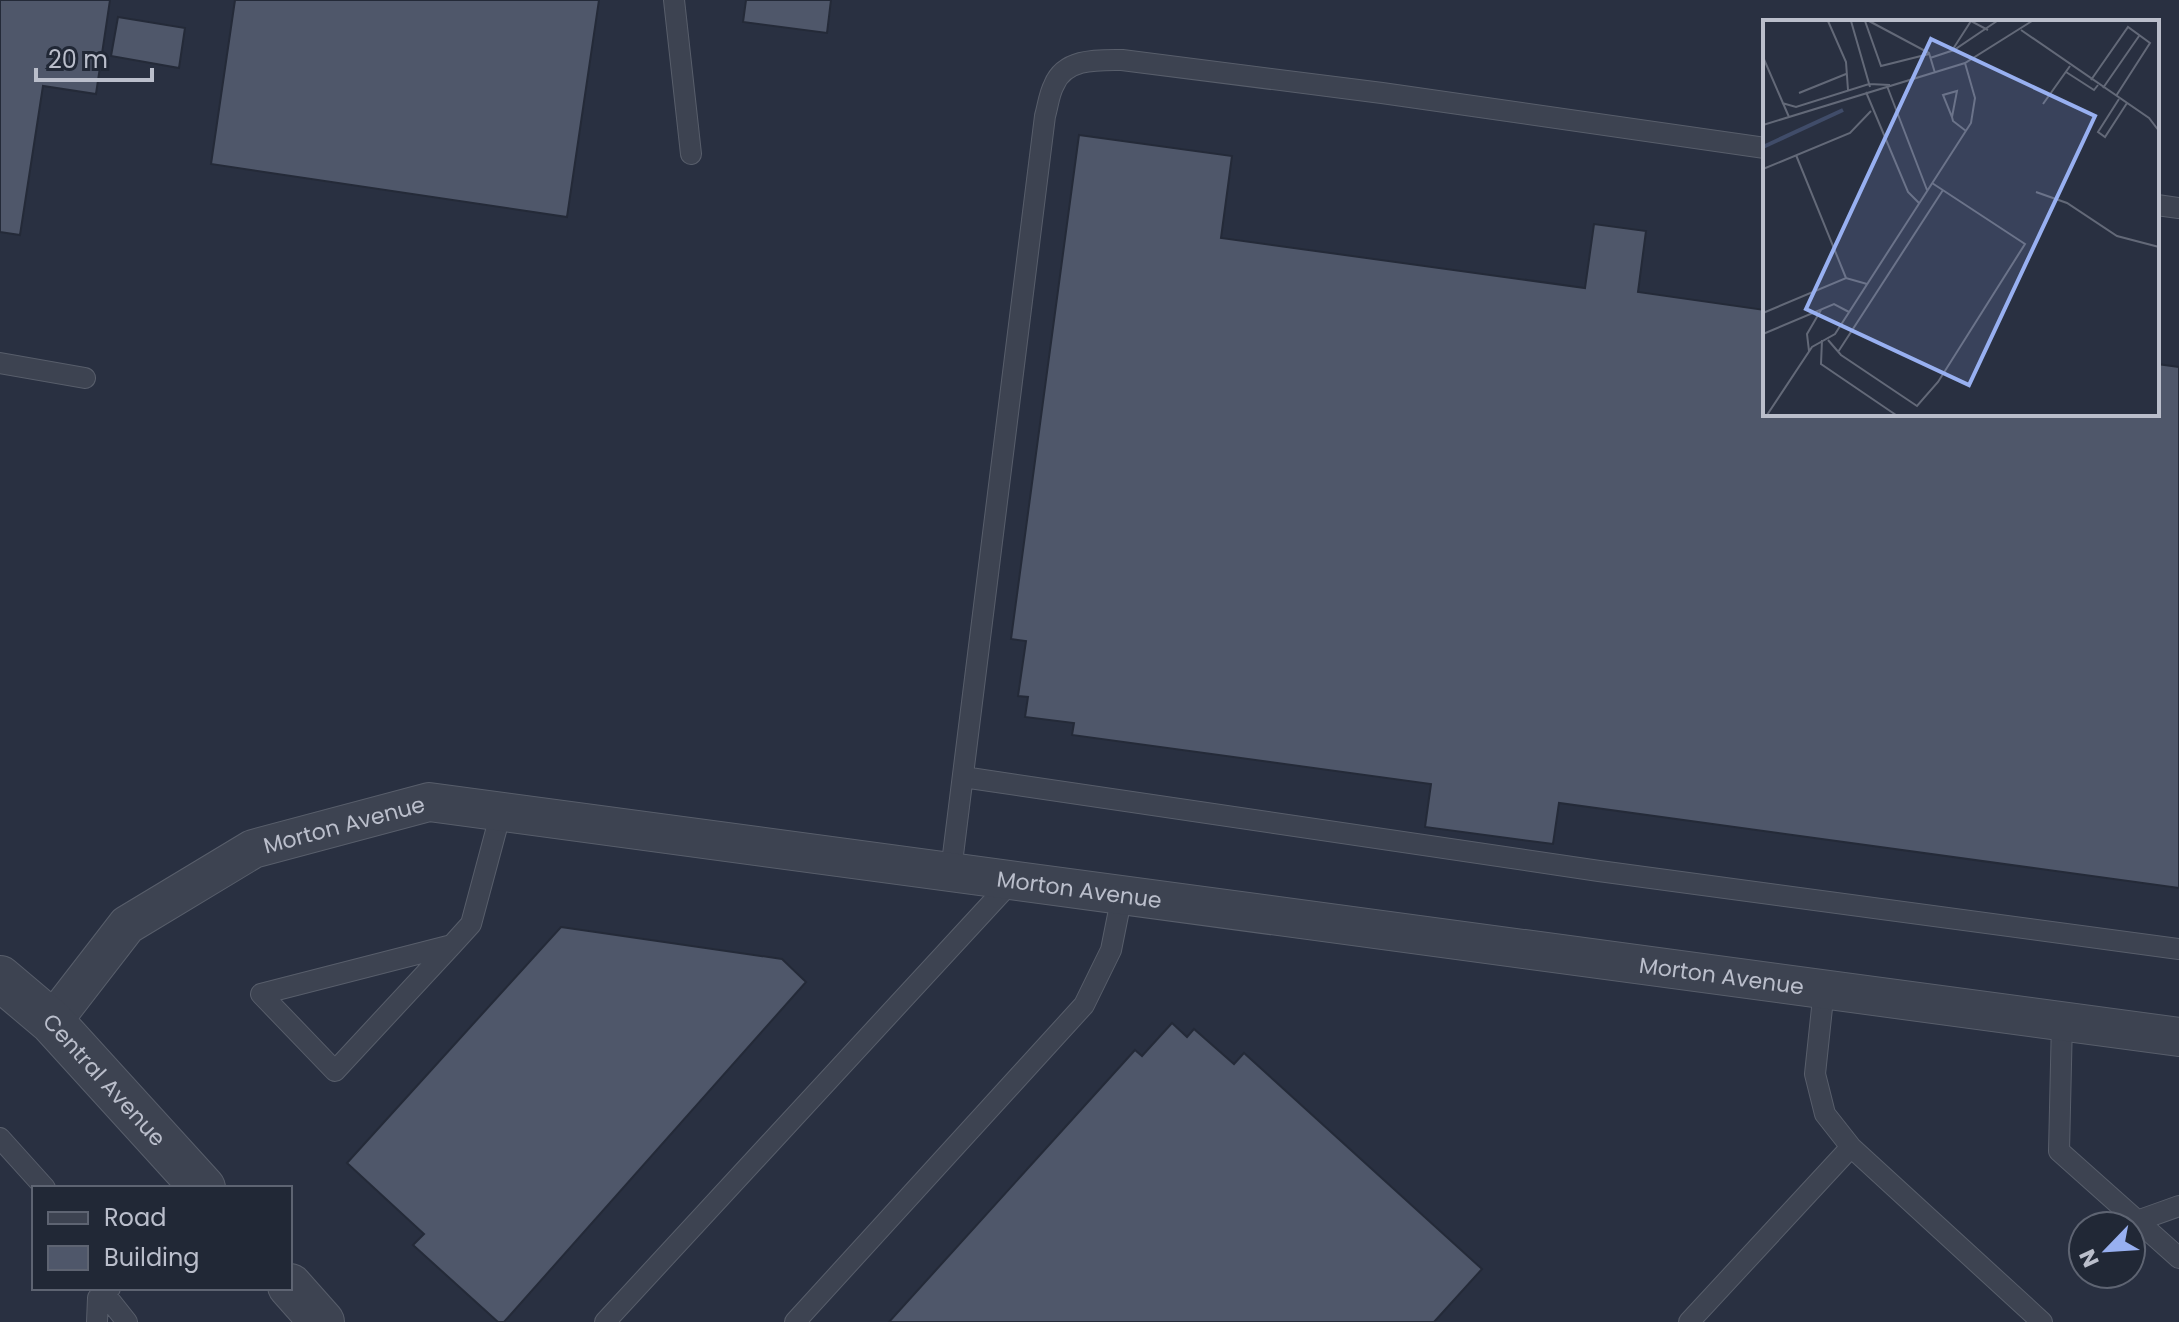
<svg xmlns="http://www.w3.org/2000/svg" width="2179" height="1322" font-family="Poppins,sans-serif">
	<style>
		.building { fill: #4f576a; stroke: #242a38; stroke-width: 2 }
		.lines { fill: none; stroke-linecap: round; stroke-linejoin: round }
		.service-casing { stroke: #585e6b; stroke-width: 22 }
		.minor-casing { stroke: #585e6b; stroke-width: 40 }
		.tertiary-casing { stroke: #585e6b; stroke-width: 46 }
		.service { stroke: #3d4351; stroke-width: 20 }
		.minor { stroke: #3d4351; stroke-width: 38 }
		.tertiary { stroke: #3d4351; stroke-width: 44 }
		.labels { text-anchor: middle; stroke-width: 8; stroke-linejoin: round; paint-order: stroke }
		.street-label { font-size: 22px; fill: #babecb; stroke: #212836 }
		.inset-river { fill: none; stroke: #404c69; stroke-width: 4 }
		.inset-road { fill: none; stroke: #636978; stroke-width: 2 }
		.view { fill: #98b0f1; fill-opacity: 0.15; stroke: #98b0f1; stroke-width: 4 }
		.inset-edge { fill: none; stroke: #babecb; stroke-width: 4 }
	</style>
	<rect width="100%" height="100%" fill="#293041"/>
	<path class="building" d="M 0,0 L 110,0 L 96,94 L 43,86 L 20,235 L 0,232 Z
		M 235,0 L 599,0 L 567,217 L 211,164 Z
		M 746,0 L 831,0 L 827,33 L 743,22 Z
		M 118,17 L 185,28 L 179,68 L 111,56 Z
		M 1079,135 L 1232,156 L 1221,238 L 1585,288 L 1594,224 L 1646,231 L 1638,292 L 1765,310 L 1765,414 L 2157,414 L 2157,364 L 2179,367 L 2179,888 L 1559,803 L 1553,844 L 1425,827 L 1431,784 L 1072,735 L 1074,723 L 1025,717 L 1028,697 L 1018,696 L 1026,641 L 1011,639 Z
		M 561,927 L 782,959 L 806,982 L 504,1322 L 498,1322 L 413,1245 L 424,1234 L 347,1163 Z
		M 1172,1023 L 1187,1037 L 1194,1029 L 1234,1064 L 1244,1053 L 1482,1269 L 1434,1322 L 889,1322 L 1135,1050 L 1142,1056 Z"/>
	<g class="lines">
		<g class="service-casing">
			<path id="service" d="M 674,0 L 691,154
				M 2157,205 L 2179,208
				M 0,363 L 85,378
				M 963,777 L 1599,871 L 2179,949
				M 951,871 L 1045,116 C 1048,106 1049,94 1054,85 C 1065,58 1098,60 1122,60 L 1382,93 L 1765,148
				M 452,945 L 261,994 L 335,1071 L 452,945 L 471,924 L 501,812
				M 1824,989 L 1815,1074 L 1825,1114 L 1851,1147 L 2042,1322
				M 2062,1021 L 2059,1151 L 2179,1258
				M 0,1138 L 45,1188
				M 2137,1221 L 2179,1206
				M 104,1293 L 127,1322
				M 97,1322 L 98,1298 L 110,1288
				M 605,1322 L 1013,880
				M 795,1322 L 1084,1005 L 1111,950 L 1122,895
				M 1689,1322 L 1851,1147"/>
		</g>
		<g class="minor-casing">
			<g id="minor">
				<path id="s1" d="M 52,1022 L 127,925 L 253,849 L 429,802 L 2179,1037"/>
			</g>
		</g>
		<g class="tertiary-casing">
			<g id="tertiary">
				<path id="s2" d="M 0,978 L 52,1022 L 203,1188"/>
				<path d="M 290,1286 L 322,1322"/>
			</g>
		</g>
		<use href="#service" class="service"/>
		<use href="#minor" class="minor"/>
		<use href="#tertiary" class="tertiary"/>
	</g>
	<g class="labels">
		<g class="street-label">
			<text dy="8" stroke="none"><textPath href="#s1" startOffset="364">Morton Avenue</textPath></text>
			<text dy="8" stroke="none"><textPath href="#s1" startOffset="1108">Morton Avenue</textPath></text>
			<text dy="8" stroke="none"><textPath href="#s1" startOffset="1756">Morton Avenue</textPath></text>
			<text dy="8" stroke="none"><textPath href="#s2" startOffset="146">Central Avenue</textPath></text>
		</g>
	</g>
	<g transform="translate(1763 20)">
		<rect width="396" height="396" fill="#293041"/>
		<path class="inset-river" d="M 0,127 L 80,90"/>
		<path class="inset-road" d="M 65,1 L 83,42 L 85,70M 88,1 L 107,67M 102,1 L 118,46 L 166,34M 106,1 L 166,33 L 172,53M 258,10 L 386,98 L 396,111M 190,29 L 208,1 L 225,10M 0,37 L 26,97M 167,38 L 191,30 L 234,1M 303,52 L 331,70 L 335,65M 328,60 L 365,7 L 387,23 L 353,76M 124,66 L 164,170M 340,68 L 376,16M 103,72 L 145,172 L 156,183M 36,73 L 83,54M 356,79 L 335,112 L 342,117 L 364,83M 19,83 L 33,87 L 106,64 L 127,65M 280,84 L 307,46M 189,97 L 194,71 L 180,75 L 189,97 L 190,101 L 203,111M 0,105 L 202,43 L 269,1M 33,135 L 83,258M 0,149 L 87,113 L 108,91M 273,172 L 304,183 L 354,216 L 396,227M 0,293 L 83,258 L 104,264M 0,314 L 71,284 L 86,292M 59,320 L 58,344 L 133,395M 65,320 L 78,335 L 154,386 L 175,362 L 262,224 L 169,163M 46,331 L 44,314 L 58,290M 75,332 L 180,170M 4,395 L 49,327 L 72,314 L 208,103 L 212,78 L 202,43"/>
		<path class="view" d="M 168,19 L 332,96 L 206,365 L 43,289 Z"/>
		<rect width="396" height="396" class="inset-edge"/>
	</g>
	<rect x="32" y="1186" width="260" height="104" fill="#212836" stroke="#5e6472" stroke-width="2"/>
	<rect x="48" y="1212" width="40" height="12" fill="#3d4351" stroke="#5e6472" stroke-width="2"/>
	<text x="104" y="1226" font-size="24" fill="#babecb">Road</text>
	<rect x="48" y="1246" width="40" height="24" fill="#4f576a" stroke="#5e6472" stroke-width="2"/>
	<text x="104" y="1266" font-size="24" fill="#babecb">Building</text>
	<g transform="translate(2107 1250) rotate(245)"><circle r="38" fill="#212836" stroke="#5e6472" stroke-width="2"/>
	<path d="M0-6L14 30L0 20L-14 30Z" fill="#98b0f1"/>
	<text y="-12" font-size="22" font-weight="bold" text-anchor="middle" fill="#babecb">N</text>
	</g>
	<path d="M36 68v12h116v-12" fill="none" stroke="#babecb" stroke-width="4"/>
	<text x="48" y="68" font-size="24" fill="#babecb" stroke="#212836" stroke-width="6" paint-order="stroke">20 m</text>
</svg>
